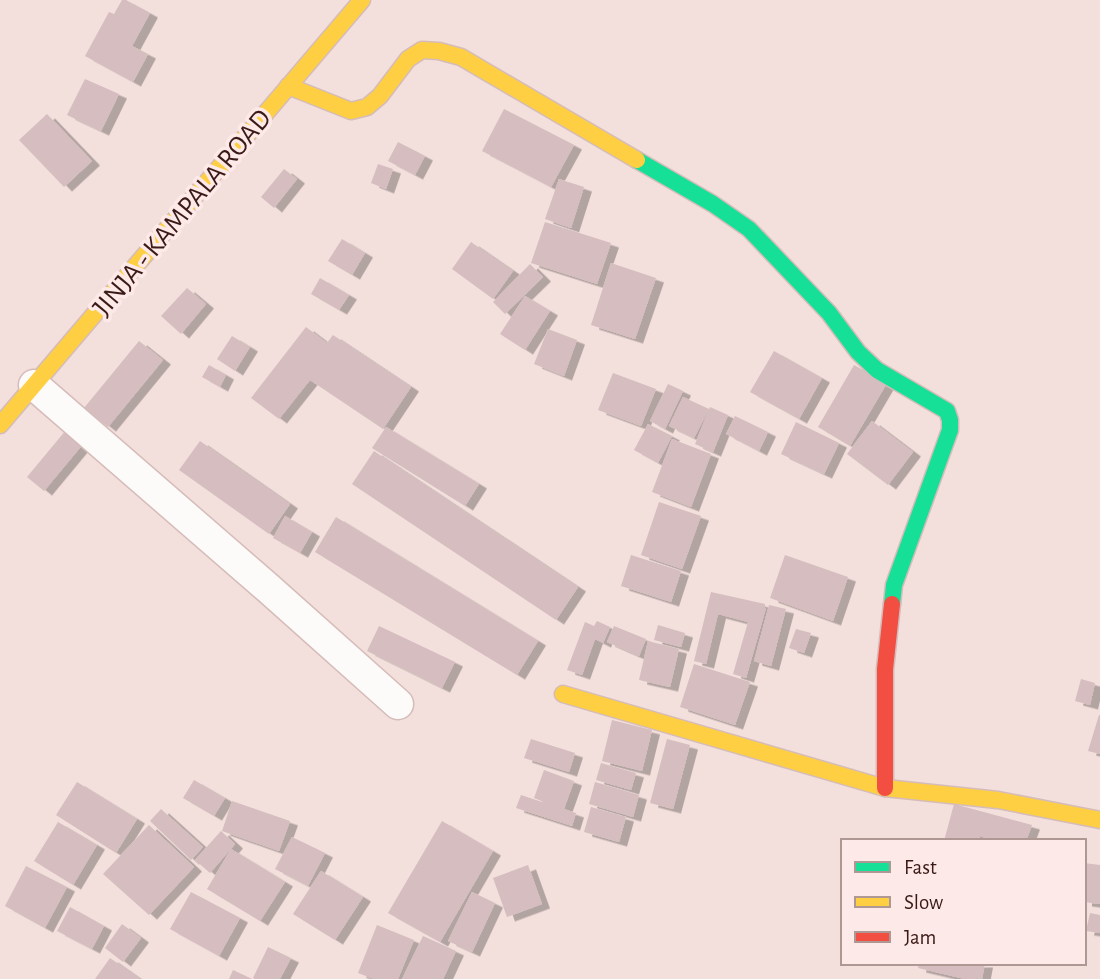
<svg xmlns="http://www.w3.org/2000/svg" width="1100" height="979" font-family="'Alegreya Sans',sans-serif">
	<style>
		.building { fill: #d6bdbf; filter: url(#shadow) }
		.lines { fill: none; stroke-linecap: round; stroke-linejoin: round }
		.street-casing { stroke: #d5bcb9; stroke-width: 33 }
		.fast-casing { stroke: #d5bcb9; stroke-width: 19 }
		.slow-casing { stroke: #d5bcb9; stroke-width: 19 }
		.jam-casing { stroke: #d5bcb9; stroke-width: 19 }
		.street { stroke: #fdfafa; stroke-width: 30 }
		.fast { stroke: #16e098; stroke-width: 16 }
		.slow { stroke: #ffcf43; stroke-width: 16 }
		.jam { stroke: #f24e42; stroke-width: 16 }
		.labels { text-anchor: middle; stroke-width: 7; stroke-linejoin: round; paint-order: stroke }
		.street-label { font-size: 28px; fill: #3a1a17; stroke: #fdeae8 }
	</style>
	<defs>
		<filter id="shadow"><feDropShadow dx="8" dy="4.5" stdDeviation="0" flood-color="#0004"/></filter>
	</defs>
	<rect width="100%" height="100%" fill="#f3dfdc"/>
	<path class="building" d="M 122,0 L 126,0 L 150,13 L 132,46 L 148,54 L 133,82 L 85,56 L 109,12 L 114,14 Z
		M 85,79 L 119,94 L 101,131 L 67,115 Z
		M 504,109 L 574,145 L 551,187 L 482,151 Z
		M 47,114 L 92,161 L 64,187 L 19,140 Z
		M 398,142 L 425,156 L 415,175 L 388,161 Z
		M 378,164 L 393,169 L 386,189 L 371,183 Z
		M 284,169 L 297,179 L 274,208 L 261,197 Z
		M 559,179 L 584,187 L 571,228 L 545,219 Z
		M 545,222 L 611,243 L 597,284 L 531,263 Z
		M 342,239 L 365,253 L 352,275 L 328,261 Z
		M 471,242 L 513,271 L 493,299 L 452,269 Z
		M 611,263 L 656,278 L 635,339 L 591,325 Z
		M 530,264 L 543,277 L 505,314 L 493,302 Z
		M 320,278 L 349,295 L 339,310 L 311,294 Z
		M 187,288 L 206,304 L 181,334 L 161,316 Z
		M 525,296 L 550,311 L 525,350 L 500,334 Z
		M 306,327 L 327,343 L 333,335 L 411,387 L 383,429 L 310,380 L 279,419 L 251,398 Z
		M 548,329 L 577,340 L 564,376 L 534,364 Z
		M 232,336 L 250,347 L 235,371 L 217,359 Z
		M 139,341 L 163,360 L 108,427 L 84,408 Z
		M 774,351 L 822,378 L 799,419 L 750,392 Z
		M 209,365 L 226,375 L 220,387 L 202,377 Z
		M 854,365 L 887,383 L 850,446 L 818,427 Z
		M 613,373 L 656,389 L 641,426 L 598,410 Z
		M 668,384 L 683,391 L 665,429 L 650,421 Z
		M 683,397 L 709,409 L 694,438 L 669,426 Z
		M 710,407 L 728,415 L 713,452 L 695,444 Z
		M 735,416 L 768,432 L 759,451 L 726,434 Z
		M 872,421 L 913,452 L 888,485 L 847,454 Z
		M 796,422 L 839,443 L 824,474 L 781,454 Z
		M 648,424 L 672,436 L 658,463 L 634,450 Z
		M 386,427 L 479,484 L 465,506 L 372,448 Z
		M 66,430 L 83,444 L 44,491 L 27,477 Z
		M 672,439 L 711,454 L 691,507 L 652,492 Z
		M 200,441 L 290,504 L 269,534 L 179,470 Z
		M 374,451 L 578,587 L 556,620 L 352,484 Z
		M 659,502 L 701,516 L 682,569 L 641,555 Z
		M 285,516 L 312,532 L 300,553 L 273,538 Z
		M 336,517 L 538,641 L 517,675 L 315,552 Z
		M 631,555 L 681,571 L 671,602 L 621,586 Z
		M 785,555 L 848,577 L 833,621 L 770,598 Z
		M 711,592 L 765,604 L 765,608 L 766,608 L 746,678 L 733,674 L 748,622 L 718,614 L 706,664 L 694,661 Z
		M 769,605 L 786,609 L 771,666 L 754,661 Z
		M 597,621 L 610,627 L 603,643 L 595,639 L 582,675 L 567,670 L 585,622 L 594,626 Z
		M 658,625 L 685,633 L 681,647 L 654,640 Z
		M 379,626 L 455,662 L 442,688 L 367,651 Z
		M 614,626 L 646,639 L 639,656 L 607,642 Z
		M 796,629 L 811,633 L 804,653 L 789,648 Z
		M 648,641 L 679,649 L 670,687 L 639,680 Z
		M 694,664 L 750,682 L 735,725 L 680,707 Z
		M 1081,679 L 1095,683 L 1090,705 L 1075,701 Z
		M 1099,715 L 1100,715 L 1100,754 L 1088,751 Z
		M 612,720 L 652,730 L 642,771 L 602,761 Z
		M 531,739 L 575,753 L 569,772 L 524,758 Z
		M 667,739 L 690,745 L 673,809 L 650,803 Z
		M 601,763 L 636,773 L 631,790 L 596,780 Z
		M 544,770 L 574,781 L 564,809 L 576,813 L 572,826 L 516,808 L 521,795 L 551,805 L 534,798 Z
		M 194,780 L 225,798 L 214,816 L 183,798 Z
		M 77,782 L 137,819 L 116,853 L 56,815 Z
		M 595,782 L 639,795 L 633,817 L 589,804 Z
		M 232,801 L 290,821 L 279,851 L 222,831 Z
		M 954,804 L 1032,825 L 1026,841 L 994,841 L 980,836 L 979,841 L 944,841 Z
		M 591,807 L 626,817 L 619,842 L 584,832 Z
		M 161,809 L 203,847 L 191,860 L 150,821 Z
		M 442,821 L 493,851 L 440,942 L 388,913 Z
		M 58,822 L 97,845 L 73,885 L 34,861 Z
		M 149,825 L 194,867 L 149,915 L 103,874 Z
		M 221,831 L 235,844 L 210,873 L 195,860 Z
		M 292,837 L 325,853 L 308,886 L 275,869 Z
		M 231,849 L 285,882 L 260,921 L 207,889 Z
		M 1084,863 L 1100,865 L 1100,904 L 1084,902 Z
		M 528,865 L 542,904 L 507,917 L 493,878 Z
		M 26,866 L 67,887 L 45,928 L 5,906 Z
		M 321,871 L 363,897 L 335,940 L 293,914 Z
		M 191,892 L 240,918 L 219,956 L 170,929 Z
		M 472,892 L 495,903 L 472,952 L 448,941 Z
		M 70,907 L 104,926 L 92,949 L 57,931 Z
		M 1090,913 L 1100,915 L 1100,933 L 1086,931 Z
		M 122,924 L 141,938 L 123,962 L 105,948 Z
		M 377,925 L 414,940 L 398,979 L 374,979 L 358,973 Z
		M 423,936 L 456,951 L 443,979 L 402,979 Z
		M 268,947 L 291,958 L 280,979 L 255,979 L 253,978 Z
		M 110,958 L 140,979 L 95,979 Z
		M 919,963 L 985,963 L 982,979 L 965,979 L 918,968 Z
		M 233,970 L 252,979 L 229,979 Z"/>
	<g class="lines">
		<g class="street-casing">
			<path id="street" d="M 34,385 L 268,588 L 398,704"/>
		</g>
		<g class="fast-casing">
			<path id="fast" d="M 637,160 L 713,204 L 749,229 L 829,313 L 858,352 L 877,370 L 947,411 L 950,420 L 950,430 L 894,585 L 892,604"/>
		</g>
		<g class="slow-casing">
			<path id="slow" d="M 288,86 L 351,111 L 367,107 L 380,96 L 408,59 L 422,50 L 439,51 L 461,57 L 637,160
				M 0,425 L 362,0
				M 563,694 L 885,788 L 998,800 L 1100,820"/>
		</g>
		<g class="jam-casing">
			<path id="jam" d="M 885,788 L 885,669 L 892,604"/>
		</g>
		<use href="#street" class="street"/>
		<use href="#fast" class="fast"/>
		<use href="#slow" class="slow"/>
		<use href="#jam" class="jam"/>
	</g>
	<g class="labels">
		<g class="street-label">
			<text transform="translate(181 212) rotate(-50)" y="10">JINJA - KAMPALA ROAD</text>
		</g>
	</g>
	<rect x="841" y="839" width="245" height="126" fill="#fdeae8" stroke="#af9794" stroke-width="2"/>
	<rect x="855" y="862" width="35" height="10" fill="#16e098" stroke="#af9794" stroke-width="2"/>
	<text x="904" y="874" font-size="21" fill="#3a1a17">Fast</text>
	<rect x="855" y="897" width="35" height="10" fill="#ffcf43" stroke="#af9794" stroke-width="2"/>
	<text x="904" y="909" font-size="21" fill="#3a1a17">Slow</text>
	<rect x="855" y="932" width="35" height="10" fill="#f24e42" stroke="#af9794" stroke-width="2"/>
	<text x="904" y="944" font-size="21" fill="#3a1a17">Jam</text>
</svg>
